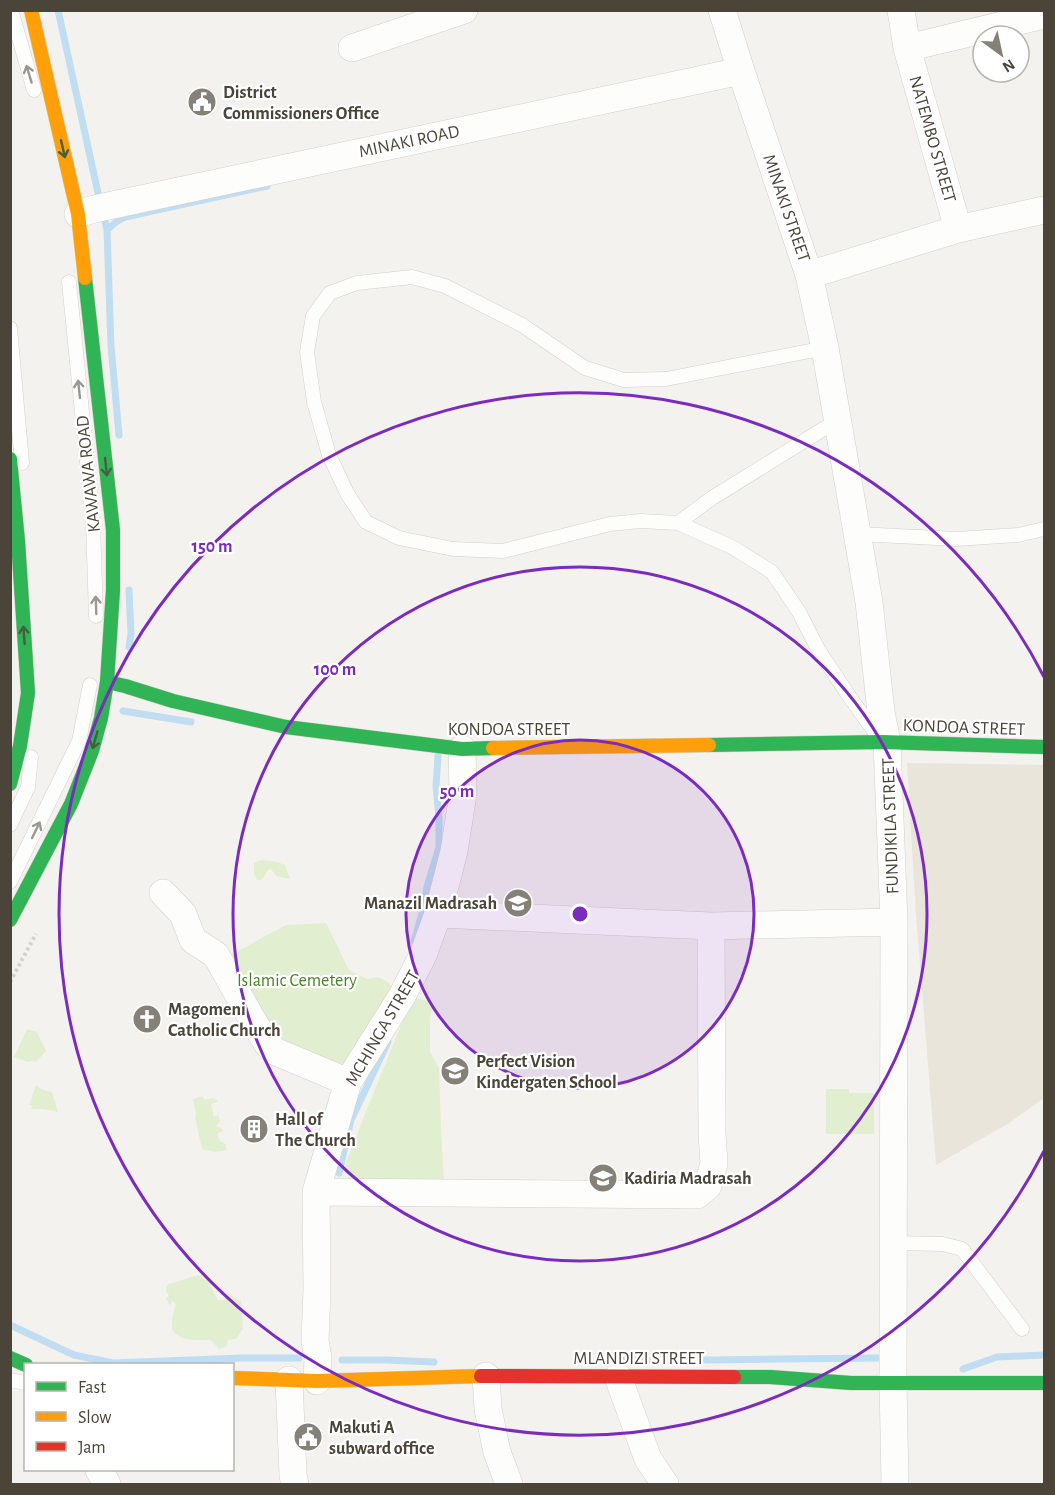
<svg xmlns="http://www.w3.org/2000/svg" width="1055" height="1495" font-family="'Alegreya Sans',sans-serif">
	<style>
		.education { fill: #eae5da }
		.green { fill: #e1eecf }
		.lines { fill: none; stroke-linecap: round; stroke-linejoin: round }
		.stream { stroke: #c0ddf1; stroke-width: 7 }
		.lane-casing { stroke: #d2d0cb; stroke-width: 15 }
		.street-casing { stroke: #d2d0cb; stroke-width: 28 }
		.fast-casing { stroke: #d3cfc5; stroke-width: 15 }
		.slow-casing { stroke: #d3cfc5; stroke-width: 15 }
		.jam-casing { stroke: #d3cfc5; stroke-width: 15 }
		.path { stroke: #d3d2cc; stroke-width: 4; stroke-dasharray: 3 3; stroke-linecap: butt }
		.lane { stroke: #fdfdfc; stroke-width: 14 }
		.street { stroke: #fdfdfc; stroke-width: 27 }
		.fast { stroke: #30b455; stroke-width: 14 }
		.slow { stroke: #ff9f0a; stroke-width: 14 }
		.jam { stroke: #e5322d; stroke-width: 14 }
		.oneway { stroke: #9b9791 }
		.oneway2 { stroke: #446040 }
		.ring { fill: none; stroke: #7b2cbf; stroke-width: 3 }
		.labels { text-anchor: middle; stroke-width: 4.5; stroke-linejoin: round; paint-order: stroke }
		.poi-label { font-size: 18px; font-weight: bold; fill: #4b4439; stroke: #fff; text-anchor: start }
		.street-label { font-size: 18px; fill: #4b4439; stroke: #fff }
		.park-label { font-size: 18px; fill: #4a7f2a; stroke: #fff }
		.centre { fill: #7b2cbf; stroke: #fff; stroke-width: 3 }
		.ring-label { font-size: 18px; text-anchor: middle; font-weight: bold; fill: #7b2cbf; stroke: #fff; stroke-width: 4.5; stroke-linejoin: round; paint-order: stroke }
	</style>
	<rect width="100%" height="100%" fill="#f4f2ee"/>
	<path class="education" d="M 907,763 L 1044,765 L 1044,1098 L 1009,1123 L 936,1165 L 916,915 Z"/>
	<path class="green" d="M 261,860 L 277,862 L 285,865 L 290,879 L 276,876 L 271,869 L 268,870 L 262,880 L 257,880 L 254,874 L 254,863 Z
		M 326,923 L 349,970 L 367,979 L 378,977 L 388,982 L 393,991 L 355,1067 L 312,1055 L 276,1036 L 225,958 L 286,925 Z
		M 412,997 L 428,1001 L 432,1008 L 430,1017 L 430,1052 L 439,1068 L 441,1129 L 444,1181 L 354,1184 L 344,1169 C 365,1111 390,1055 412,997 Z
		M 27,1029 L 37,1032 L 46,1051 L 36,1062 L 30,1061 L 28,1062 L 14,1057 Z
		M 36,1085 L 41,1089 L 52,1092 L 58,1112 L 44,1109 L 31,1109 L 32,1106 L 29,1105 Z
		M 826,1089 L 849,1089 L 849,1093 L 874,1093 L 874,1134 L 826,1134 Z
		M 202,1096 L 205,1100 L 213,1098 L 217,1100 L 217,1102 L 211,1104 L 214,1117 L 218,1115 L 220,1121 L 216,1126 L 221,1128 L 223,1131 L 217,1134 L 220,1141 L 225,1144 L 227,1150 L 215,1152 L 202,1149 L 195,1117 L 196,1114 L 193,1099 Z
		M 198,1275 L 208,1281 L 218,1300 L 224,1300 L 227,1293 L 241,1301 L 243,1329 L 236,1339 L 228,1340 L 227,1346 L 219,1349 L 211,1340 C 196,1340 182,1342 172,1330 L 172,1318 L 176,1304 L 172,1301 L 170,1306 L 166,1298 L 169,1296 L 166,1291 L 167,1285 Z"/>
	<g class="lines">
		<path class="stream" d="M 58,10 L 100,202
			M 103,213 L 107,230 L 111,346 L 119,435
			M 107,230 L 116,222 L 125,217 L 267,186
			M 129,590 L 131,634 L 129,647
			M 123,711 L 191,722
			M 414,942 L 422,913 L 427,887 L 439,847 L 439,818 L 436,786 L 438,756
			M 339,1173 L 351,1120 L 388,1042
			M 10,1325 L 74,1355 L 113,1363 L 241,1358 L 299,1358
			M 342,1360 L 386,1360 L 434,1362
			M 622,1360 L 647,1360
			M 706,1360 L 877,1358
			M 963,1369 L 997,1357 L 1044,1355"/>
		<g class="lane-casing">
			<path id="lane" d="M 11,10 L 34,90
				M 69,282 L 93,522 L 96,616
				M 10,328 L 22,463
				M 825,348 L 666,379 L 624,380 L 585,368 L 522,325 L 445,286 L 412,277 L 357,283 L 330,293 L 313,316 L 307,352 L 314,402 L 329,455 L 348,495 L 366,522 L 399,538 L 453,549 L 503,551 L 610,524 L 641,521 L 678,523 L 732,547 L 772,572 L 799,612 L 819,651 L 849,696 L 879,738
				M 678,523 L 712,498 L 838,420
				M 858,534 L 956,539 L 1018,535 L 1044,529
				M 10,825 L 28,787 L 31,757
				M 10,882 L 79,741 L 90,685
				M 893,1243 L 943,1244 L 962,1249 L 1022,1329
				M 10,1380 L 26,1383"/>
		</g>
		<g class="street-casing">
			<path id="street" d="M 722,10 L 741,71 L 809,275 L 825,348 L 869,602 L 881,712 L 887,742 L 894,922 L 893,1383 L 895,1484
				M 901,10 L 907,48 L 958,229
				M 352,48 L 464,10
				M 907,48 L 1044,15
				M 78,214 L 94,209 L 741,71
				M 809,275 L 958,229 L 1044,210
				M 163,893 L 183,914 L 193,940 L 216,955 L 253,1021 L 267,1043 L 274,1051 L 348,1082
				M 438,914 L 711,926 L 894,922
				M 316,1192 L 697,1195 L 708,1186 L 714,1163 L 712,1133 L 711,926
				M 486,1376 L 488,1409 L 497,1452 L 509,1484
				M 618,1377 L 648,1459 L 665,1484
				M 289,1380 L 293,1475 L 295,1484
				M 317,1381 L 318,1358 L 315,1341 L 317,1290 L 316,1192 L 348,1082 L 402,996 L 423,955 L 438,914 L 454,851 L 463,794 L 462,749
				M 99,1470 L 107,1484"/>
		</g>
		<g class="fast-casing">
			<path id="fast" d="M 10,459 L 18,541 L 28,693 L 20,746 L 10,784
				M 107,682 L 125,686 L 173,701 L 286,727 L 462,749 L 493,748
				M 709,745 L 882,742 L 1044,747
				M 10,920 L 71,804 L 92,751 L 101,718 L 107,682 L 113,590 L 113,530 L 85,278
				M 10,1358 L 26,1365
				M 734,1377 L 770,1377 L 851,1383 L 1044,1383"/>
		</g>
		<g class="slow-casing">
			<path id="slow" d="M 31,10 L 78,214 L 85,278
				M 493,748 L 709,745
				M 232,1378 L 317,1381 L 481,1376"/>
		</g>
		<g class="jam-casing">
			<path id="jam" d="M 481,1376 L 734,1377"/>
		</g>
		<path class="path" d="M 10,982 L 36,934"/>
		<use href="#lane" class="lane"/>
		<use href="#street" class="street"/>
		<use href="#fast" class="fast"/>
		<use href="#slow" class="slow"/>
		<use href="#jam" class="jam"/>
	</g>
	<defs><path id="oneway-shaft" d="M-6 0H5M1.5-3L5.5 0L1.5 3" fill="none" stroke-width="1.6" stroke-linecap="round" stroke-linejoin="round" transform="scale(1.5)"/></defs>
	<g class="oneway">
		<use href="#oneway-shaft" transform="translate(29 74) rotate(-107)"/>
		<use href="#oneway-shaft" transform="translate(79 389) rotate(-96)"/>
		<use href="#oneway-shaft" transform="translate(96 605) rotate(-92)"/>
		<use href="#oneway-shaft" transform="translate(36 830) rotate(-64)"/>
	</g>
	<g class="oneway2">
		<use href="#oneway-shaft" transform="translate(63 149) rotate(77)"/>
		<use href="#oneway-shaft" transform="translate(106 467) rotate(84)"/>
		<use href="#oneway-shaft" transform="translate(24 635) rotate(-94)"/>
		<use href="#oneway-shaft" transform="translate(95 740) rotate(106)"/>
	</g>
	<circle cx="580" cy="914" r="174" fill="#7b2cbf" fill-opacity=".12"/>
	<g class="ring">
		<circle cx="580" cy="914" r="174"/>
		<circle cx="580" cy="914" r="347"/>
		<path d="M1044 1151A521 521 0 1 1 1044 677"/>
	</g>
	<defs>
		<g id="civic-disc" transform="scale(1.5)"><circle r="9.5" fill="#868178" stroke="#fff"/><path d="M-.6-6.5H3V-4.5H.6V-3L4-1V1h2V6H-6V1h2V-1L-.6-3ZM-1.2 2.5V6h2.4V2.5Z" fill="#fff"/></g>
		<g id="school-disc" transform="scale(1.5)"><circle r="9.5" fill="#868178" stroke="#fff"/><path d="M0-5L7-2L0 1L-7-2ZM-4 1L0 2.5L4 1V4Q0 6-4 4Z" fill="#fff"/></g>
		<g id="church-disc" transform="scale(1.5)"><circle r="9.5" fill="#868178" stroke="#fff"/><path d="M-1.2-6h2.4v3.5h3.3v2.4h-3.3V6h-2.4V-.1h-3.3v-2.4h3.3Z" fill="#fff"/></g>
		<g id="building-disc" transform="scale(1.5)"><circle r="9.5" fill="#868178" stroke="#fff"/><path d="M-4-6H4V6H1V3H-1V6H-4ZM-2.5-4.3h1.7v1.8h-1.7ZM.8-4.3h1.7v1.8H.8ZM-2.5-1h1.7V.8h-1.7ZM.8-1h1.7V.8H.8Z" fill="#fff"/></g>
	</defs>
	<g fill-rule="evenodd">
		<use href="#civic-disc" x="202" y="102"/>
		<use href="#school-disc" x="518" y="903"/>
		<use href="#church-disc" x="147" y="1019"/>
		<use href="#school-disc" x="455" y="1071"/>
		<use href="#building-disc" x="254" y="1129"/>
		<use href="#school-disc" x="603" y="1178"/>
		<use href="#civic-disc" x="308" y="1437"/>
	</g>
	<g class="labels">
		<g class="poi-label">
			<text x="223" y="98">District<tspan x="223" dy="21">Commissioners Office</tspan></text>
			<text x="497" y="909" text-anchor="end">Manazil Madrasah</text>
			<text x="168" y="1015">Magomeni<tspan x="168" dy="21">Catholic Church</tspan></text>
			<text x="476" y="1067">Perfect Vision<tspan x="476" dy="21">Kindergaten School</tspan></text>
			<text x="275" y="1125">Hall of<tspan x="275" dy="21">The Church</tspan></text>
			<text x="624" y="1184">Kadiria Madrasah</text>
			<text x="329" y="1433">Makuti A<tspan x="329" dy="21">subward office</tspan></text>
		</g>
		<g class="street-label">
			<text transform="translate(933 139) rotate(74)" y="6">NATEMBO STREET</text>
			<text transform="translate(409 141) rotate(-12)" y="6">MINAKI ROAD</text>
			<text transform="translate(787 208) rotate(71)" y="6">MINAKI STREET</text>
			<text transform="translate(88 474) rotate(-96)" y="6">KAWAWA ROAD</text>
			<text transform="translate(964 727) rotate(2)" y="6">KONDOA STREET</text>
			<text x="509" y="735">KONDOA STREET</text>
			<text transform="translate(890 826) rotate(-92)" y="6">FUNDIKILA STREET</text>
			<text transform="translate(382 1028) rotate(-60)" y="6">MCHINGA STREET</text>
			<text x="639" y="1364">MLANDIZI STREET</text>
		</g>
		<g class="park-label">
			<text x="297" y="986">Islamic Cemetery</text>
		</g>
	</g>
	<circle cx="580" cy="914" r="9" class="centre"/>
	<g class="ring-label">
		<text x="212" y="552">150 m</text>
		<text x="335" y="675">100 m</text>
		<text x="457" y="797">50 m</text>
	</g>
	<rect width="1055" height="1495" fill="none" stroke="#4b4439" stroke-width="24"/>
	<rect x="24" y="1363" width="210" height="108" fill="#ffffff" stroke="#b7b4b0" stroke-width="1.5"/>
	<rect x="36" y="1382" width="30" height="9" fill="#30b455" stroke="#b7b4b0" stroke-width="1.5"/>
	<text x="78" y="1393" font-size="18" fill="#4b4439">Fast</text>
	<rect x="36" y="1412" width="30" height="9" fill="#ff9f0a" stroke="#b7b4b0" stroke-width="1.5"/>
	<text x="78" y="1423" font-size="18" fill="#4b4439">Slow</text>
	<rect x="36" y="1442" width="30" height="9" fill="#e5322d" stroke="#b7b4b0" stroke-width="1.5"/>
	<text x="78" y="1453" font-size="18" fill="#4b4439">Jam</text>
	<g transform="translate(1001 54) rotate(147)"><circle r="28" fill="#ffffff" stroke="#b7b4b0" stroke-width="1.5"/>
	<path d="M0-4.5L10 22L0 15L-10 22Z" fill="#868178"/>
	<text y="-9" font-size="16" font-weight="bold" text-anchor="middle" fill="#4b4439">N</text>
	</g>
</svg>
